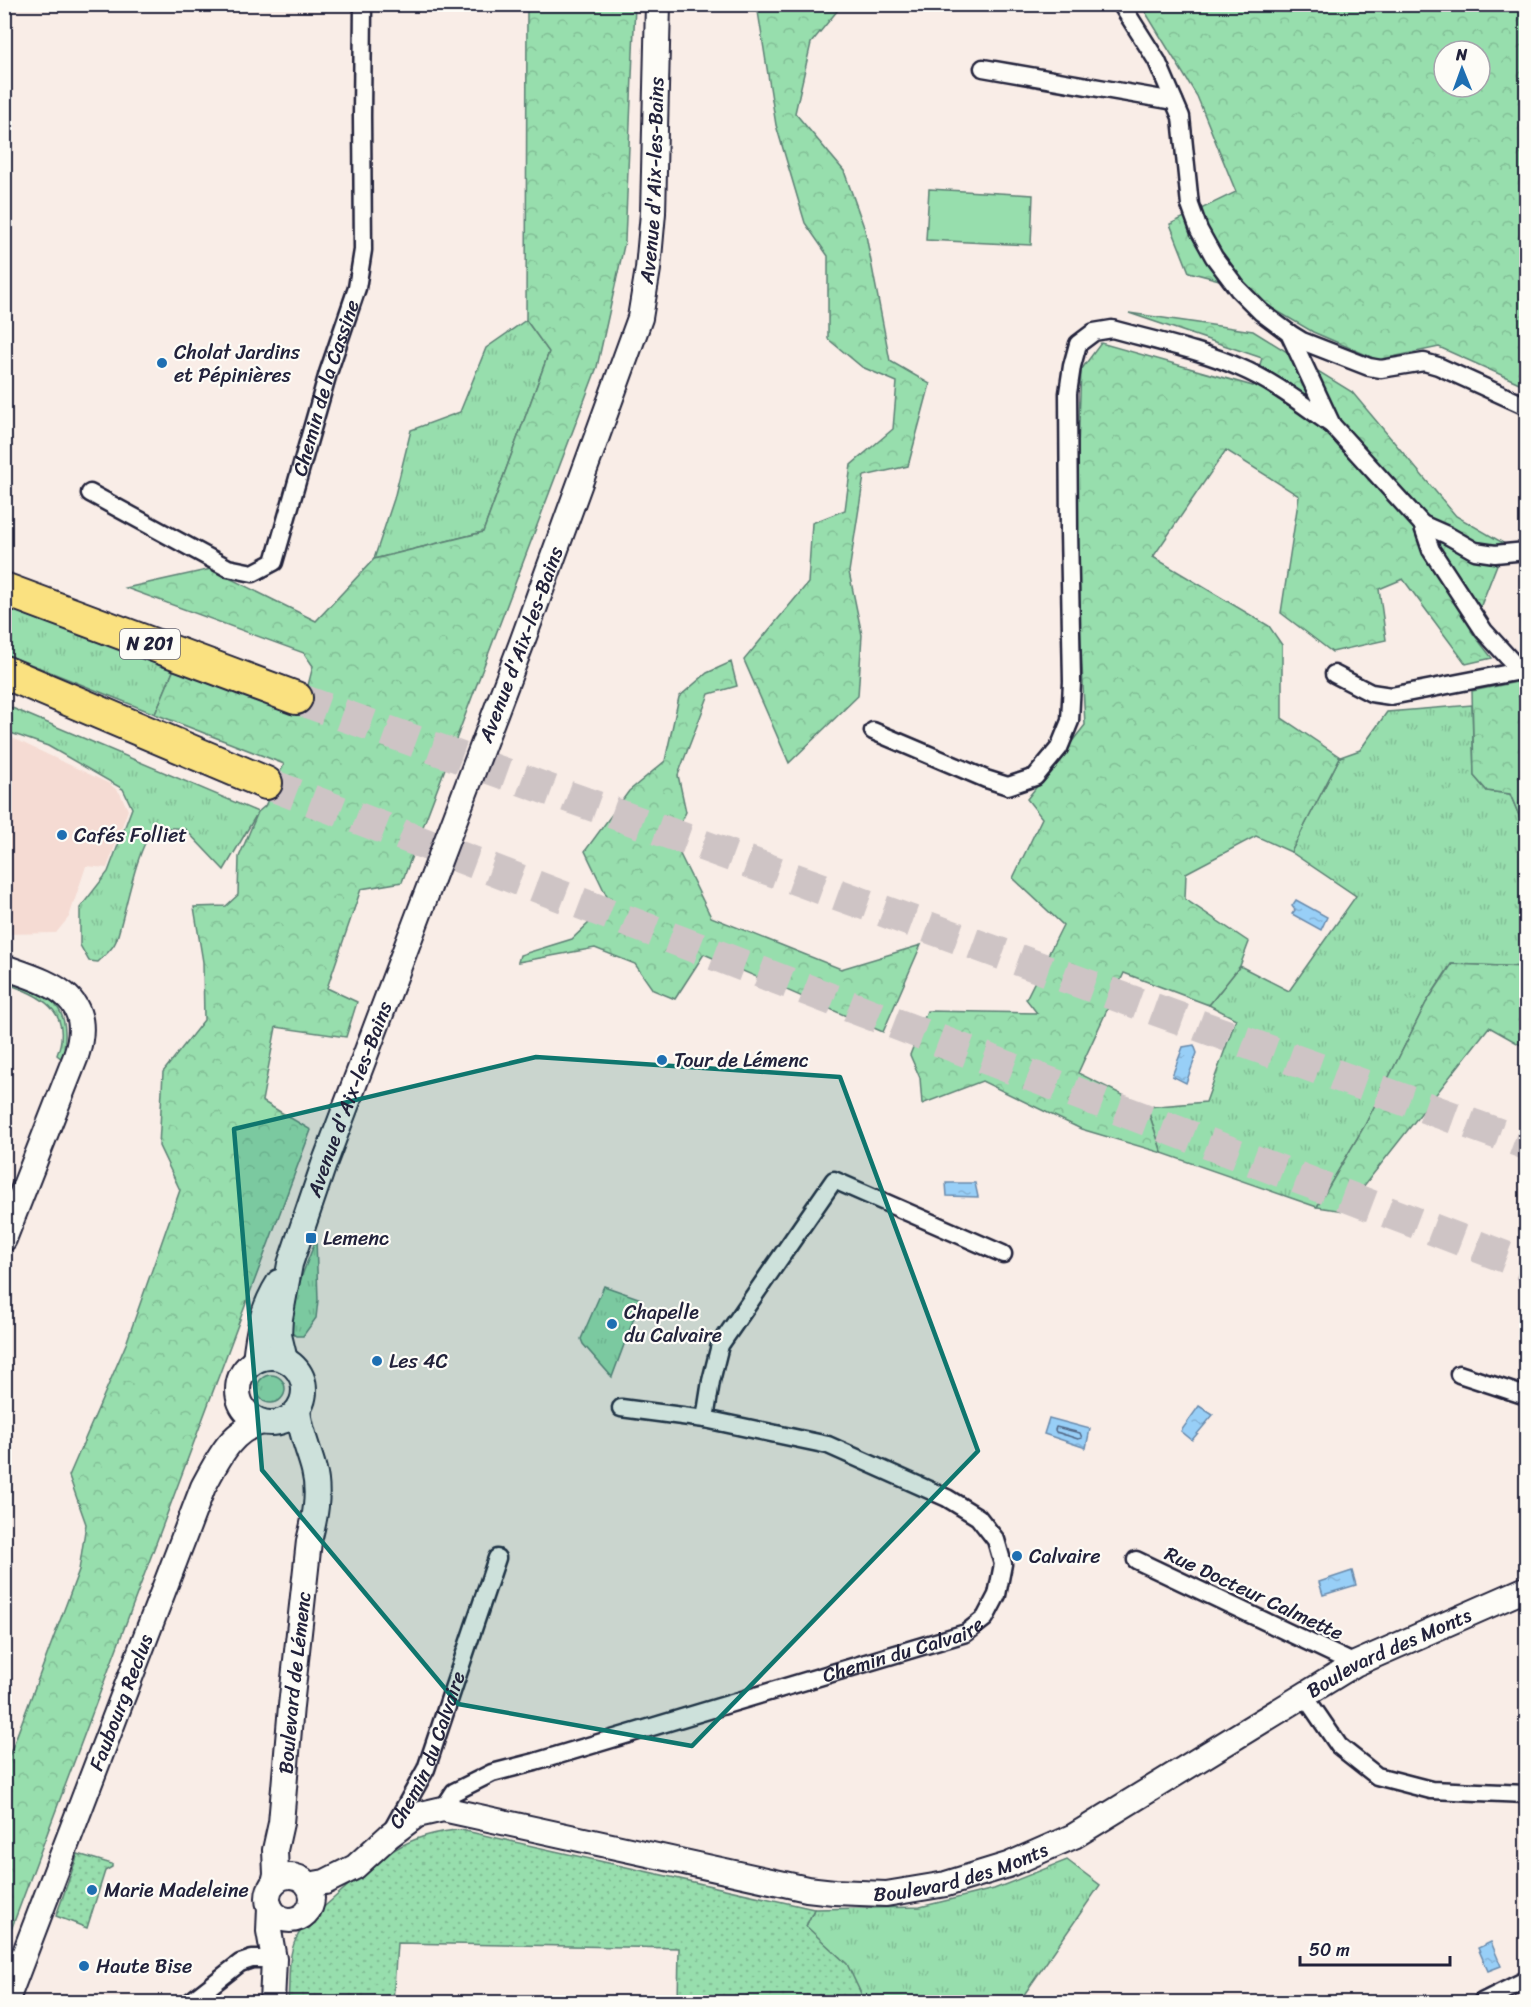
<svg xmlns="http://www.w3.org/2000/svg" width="1531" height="2007" font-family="Sriracha,sans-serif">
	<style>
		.built { fill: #f5dbd3 }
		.grass { fill: url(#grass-tufts); stroke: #5c8074; stroke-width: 1.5 }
		.forest { fill: url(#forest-crowns); stroke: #5c8074; stroke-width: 1.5; fill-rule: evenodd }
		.garden { fill: url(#garden-dots); stroke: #5c8074; stroke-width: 1.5 }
		.pitch { fill: #97dead; stroke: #5c8074; stroke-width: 1.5 }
		.water { fill: url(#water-ripples); stroke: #698aac; stroke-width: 1.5 }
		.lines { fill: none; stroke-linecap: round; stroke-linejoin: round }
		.shore { stroke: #516786; stroke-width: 1.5 }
		.highway-tunnel { stroke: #cec4c5; stroke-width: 32; stroke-dasharray: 32 16; stroke-linecap: butt }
		.street-casing { stroke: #22223b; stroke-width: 21 }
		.secondary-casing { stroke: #22223b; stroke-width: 28 }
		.highway-casing { stroke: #22223b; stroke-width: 36 }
		.street { stroke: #fdfcf7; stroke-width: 16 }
		.secondary { stroke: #fdfcf7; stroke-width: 24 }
		.highway { stroke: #fae180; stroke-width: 32 }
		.marked { fill: #0f766e; fill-opacity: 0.2; stroke: #0f766e; stroke-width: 4.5; stroke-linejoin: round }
		.poi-dot { fill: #1f6fb2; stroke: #fdfcf7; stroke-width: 2 }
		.labels { text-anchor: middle; stroke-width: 4.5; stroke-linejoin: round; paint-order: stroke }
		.shield { fill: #fdfcf7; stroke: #646373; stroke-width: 1.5 }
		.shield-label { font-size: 18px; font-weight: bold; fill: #22223b }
		.street-label { font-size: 20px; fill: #22223b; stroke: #fdfcf7 }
		.poi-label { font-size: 20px; fill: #22223b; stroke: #fdfcf7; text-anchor: start }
	</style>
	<defs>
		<pattern id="grass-tufts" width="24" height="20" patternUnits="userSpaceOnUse" patternTransform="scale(1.5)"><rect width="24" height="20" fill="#97dead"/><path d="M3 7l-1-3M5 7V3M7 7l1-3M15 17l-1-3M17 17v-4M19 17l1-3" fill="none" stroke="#82be96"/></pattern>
		<pattern id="forest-crowns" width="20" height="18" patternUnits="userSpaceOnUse" patternTransform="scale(1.5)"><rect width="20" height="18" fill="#97dead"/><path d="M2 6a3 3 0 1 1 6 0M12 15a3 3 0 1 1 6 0" fill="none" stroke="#82be96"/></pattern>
		<pattern id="garden-dots" width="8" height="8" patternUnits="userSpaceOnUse" patternTransform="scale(1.5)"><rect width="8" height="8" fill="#97dead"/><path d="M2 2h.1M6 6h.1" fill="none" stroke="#82be96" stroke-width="1.8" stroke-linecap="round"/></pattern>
		<pattern id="water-ripples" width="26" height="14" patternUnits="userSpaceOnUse" patternTransform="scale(1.5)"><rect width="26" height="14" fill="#98cff7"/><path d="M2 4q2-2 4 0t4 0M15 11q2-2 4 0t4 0" fill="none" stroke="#83b1d5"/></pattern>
	</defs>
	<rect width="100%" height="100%" fill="#f9ede7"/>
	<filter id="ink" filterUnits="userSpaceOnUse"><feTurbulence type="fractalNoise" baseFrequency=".0167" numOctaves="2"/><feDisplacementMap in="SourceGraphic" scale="12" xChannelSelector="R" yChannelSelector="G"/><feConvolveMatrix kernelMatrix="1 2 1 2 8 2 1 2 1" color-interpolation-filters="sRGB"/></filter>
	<g filter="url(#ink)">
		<path class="built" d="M 4,734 L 110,784 L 120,793 L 128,810 L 107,868 L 86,866 L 69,917 L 56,933 L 5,934 Z"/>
		<path class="grass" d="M 526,320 L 549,352 L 483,532 L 374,559 L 394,499 L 411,430 L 460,412 L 486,348 Z
			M 4,607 L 174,669 L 155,714 L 5,654 Z
			M 5,705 L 258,812 L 224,870 L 185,829 C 175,828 161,826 153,832 C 137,844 124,920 116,941 C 113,949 104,956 98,962 L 89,961 L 80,945 L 80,908 L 108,872 L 132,808 L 123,789 L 48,746 L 5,731 Z
			M 1472,705 L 1474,776 L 1487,791 L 1510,794 L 1526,832 L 1526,967 L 1451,964 L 1426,1003 L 1365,1125 L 1317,1207 L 1162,1153 L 1147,1107 L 1206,1102 L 1236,1019 L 1209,1005 L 1240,966 L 1289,991 L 1356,896 L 1291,852 L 1340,757 L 1360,750 L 1387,712 Z
			M 4,978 C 50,994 74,1004 62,1059 L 57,1055 C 74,1010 39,995 5,983 Z
			M 316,1239 L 318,1300 L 316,1318 L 303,1336 L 296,1336 L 291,1332 C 288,1301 306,1268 316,1239 Z
			M 604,1286 L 641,1299 L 612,1377 L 583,1344 L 581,1339 Z
			M257 1389a14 14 0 1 1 28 0a14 14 0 1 1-28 0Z
			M 1067,1860 L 1100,1885 L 1019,2002 L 771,2002 L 814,1909 L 920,1907 L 994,1889 Z"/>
		<path class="forest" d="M 527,5 L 635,5 L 625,241 L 597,367 L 402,882 L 361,889 L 327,988 L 357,1002 L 346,1037 L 276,1027 L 262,1101 L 311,1130 L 5,1946 L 5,1767 L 79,1570 L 86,1524 L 69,1476 L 126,1344 L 180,1190 L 159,1146 L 163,1072 L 204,1020 L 203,962 L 194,907 L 226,906 L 238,895 L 239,857 L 258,812 L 265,806 L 284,764 L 155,714 L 174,669 L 301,713 L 313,666 L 304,653 L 126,588 L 211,569 L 316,621 L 374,559 L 483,532 L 549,352 L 526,320 Z
			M 757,5 L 842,5 L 811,43 L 795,113 L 844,171 L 865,230 L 890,361 L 930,384 L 908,466 L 864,476 L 849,572 L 862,635 L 858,696 L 789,763 L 744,660 L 808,583 L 812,523 L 845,510 L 851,465 L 893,429 L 897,382 L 862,367 L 828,339 L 828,256 L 805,223 L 776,125 Z
			M 1141,5 L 1526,5 L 1526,386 L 1439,347 L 1378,360 L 1313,332 L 1227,282 L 1189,272 L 1170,224 L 1236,192 L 1197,96 ZM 1444,51 L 1480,51 L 1480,87 L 1444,87 Z
			M 1129,313 L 1253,331 L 1352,392 L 1456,516 L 1505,544 L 1471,631 L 1492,658 L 1466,664 L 1403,579 L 1379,589 L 1386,640 L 1332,652 L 1281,613 L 1299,496 L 1226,450 L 1153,557 L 1269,626 L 1282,645 L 1282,718 L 1340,757 L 1291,852 L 1256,836 L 1186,873 L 1185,899 L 1249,942 L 1240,966 L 1209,1005 L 1124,973 L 1078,1073 L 1147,1107 L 1162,1153 L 1081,1129 L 982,1081 L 922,1104 L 920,1078 L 910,1055 L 927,1011 L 1037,1013 L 1026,999 L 1063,925 L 1013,878 L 1042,818 L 1027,799 L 1085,725 L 1075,527 L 1081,370 L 1101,343 L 1253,386 L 1262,358 Z
			M 731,662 L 737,686 L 709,694 L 678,775 L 686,812 L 673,840 L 711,917 L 841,969 L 921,945 L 883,1032 L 704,954 L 675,999 L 653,990 L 635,964 L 595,948 L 518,962 L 520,955 L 572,939 L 610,903 L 585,851 L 629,791 L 665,761 L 679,697 L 707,673 Z
			M 1517,682 L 1526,689 L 1526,832 L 1510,794 L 1487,791 L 1474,776 L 1472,691 Z
			M 1452,964 L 1526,967 L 1526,1048 L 1489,1027 L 1344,1211 L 1317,1207 L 1365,1125 L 1426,1003 Z"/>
		<path class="garden" d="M 461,1830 L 814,1909 L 806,1926 L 847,1964 L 865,2002 L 678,2002 L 679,1948 L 397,1943 L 393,2002 L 288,2002 C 290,1983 287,1957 296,1939 C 304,1922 321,1910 334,1898 C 373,1863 405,1832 461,1830 Z
			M 78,1854 L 112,1864 L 112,1867 L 105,1871 L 87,1928 L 56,1916 Z"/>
		<path class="pitch" d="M 929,189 L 1033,195 L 1031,245 L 926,240 Z"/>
		<path class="water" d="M 1296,900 L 1327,917 L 1321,930 L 1292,914 L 1295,910 L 1292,906 Z
			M 1194,1045 L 1197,1053 L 1186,1083 L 1172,1076 L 1183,1047 Z
			M 946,1183 L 975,1183 L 978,1197 L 947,1196 Z
			M 1199,1406 L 1213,1415 L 1192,1440 L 1181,1431 Z
			M 1049,1418 L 1090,1429 L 1086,1448 L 1044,1434 Z
			M 1352,1571 L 1356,1585 L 1323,1595 L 1319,1582 Z
			M 1491,1942 L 1501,1966 L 1488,1971 L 1478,1948 Z"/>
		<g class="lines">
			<path class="shore" d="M 1056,1427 L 1080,1433 L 1082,1438 L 1078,1439 L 1056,1432 L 1055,1430 Z"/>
			<path class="highway-tunnel" d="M 296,698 L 1526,1144
				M 266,783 L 1526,1265"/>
			<g class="street-casing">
				<g id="street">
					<path d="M 1121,4 L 1157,61 L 1181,117 L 1190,205 L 1199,230 L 1214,257 L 1238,289 L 1261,312 L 1289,333 L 1332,425 L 1422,524 L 1431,550 L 1484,631 L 1526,677"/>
					<path d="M 983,68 L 1174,101"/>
					<path d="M 1289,333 L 1302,341 L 1369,367 L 1381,369 L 1424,362 L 1438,366 L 1526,406"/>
					<path id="s1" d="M 90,493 L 228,568 L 253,573 L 274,562 L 328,373 L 357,288 L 363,250 L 362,116 L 363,4"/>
					<path d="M 1422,524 L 1447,535 L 1475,551 L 1495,554 L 1526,551"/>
					<path d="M 1334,674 L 1371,693 L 1391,696 L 1520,671"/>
					<path d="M 873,731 L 986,779 L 1008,786 L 1035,777 L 1059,748 L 1070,721 L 1072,682 L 1069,531 L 1068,393 L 1072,366 L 1078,344 L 1094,332 L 1112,329 C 1155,341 1201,350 1241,368 C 1274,382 1303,405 1332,425"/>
					<path d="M 1459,1374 L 1526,1396"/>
					<path d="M 621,1408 L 705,1419"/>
					<path d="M 1136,1560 L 1355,1664"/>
					<path d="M 1304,1695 L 1339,1746 L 1377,1776 L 1431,1790 L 1526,1794"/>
					<path id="s2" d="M 443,1809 L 454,1792 L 492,1773 L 535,1762 L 966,1633 L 985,1618 L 997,1595 L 1003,1564 L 996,1540 L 978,1517 L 947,1498 L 828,1445 L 705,1419 L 711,1381 L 720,1345 L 834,1180 L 1003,1254"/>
					<path id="s3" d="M 392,1830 L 426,1769 L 497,1558"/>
					<path d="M 190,2002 L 240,1963 L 252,1959 L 274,1959"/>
					<path d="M 1482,2002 L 1526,1980"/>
				</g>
			</g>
			<g class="secondary-casing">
				<g id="secondary">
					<path d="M 4,967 C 52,984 96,995 76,1056 L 4,1239"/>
					<circle cx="271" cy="1390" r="33"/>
					<path id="s4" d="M 285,1360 L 279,1335 L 280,1318 L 290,1264 L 324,1164 L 521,645 L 640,318 L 648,269 L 653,213 L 658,4"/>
					<path d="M 255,1361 C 258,1331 263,1307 279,1282"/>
					<circle cx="290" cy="1898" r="22"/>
					<path id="s5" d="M 274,1883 L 276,1874 L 275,1850 L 281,1823 L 291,1706 L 309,1541 C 315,1518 320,1494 314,1470 C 309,1450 300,1432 298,1410"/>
					<path id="s6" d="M 308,1885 L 325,1882 L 355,1867 L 389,1836 L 417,1815 L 443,1809 L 807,1889 L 834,1892 L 886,1894 L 946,1884 L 1008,1865 L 1074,1836 L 1355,1664 L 1526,1589"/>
					<path d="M 270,1907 L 269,1931 L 274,1959 L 272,2002"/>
					<path id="s7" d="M 6,2002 L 203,1487 C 218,1460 230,1431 262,1422"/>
				</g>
			</g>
			<g class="highway-casing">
				<path id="highway" d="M 4,589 L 296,698
					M 4,672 L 266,783"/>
			</g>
			<use href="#street" class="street"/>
			<use href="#secondary" class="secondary"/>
			<use href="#highway" class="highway"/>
		</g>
	</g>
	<path class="marked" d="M 536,1057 L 840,1077 L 978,1451 L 692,1746 L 458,1704 L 262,1470 L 234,1129 Z"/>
	<g class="poi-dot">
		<circle cx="162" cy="363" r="6"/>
		<circle cx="62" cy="835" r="6"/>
		<circle cx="662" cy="1060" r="6"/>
		<rect x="305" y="1232" width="12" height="12" rx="3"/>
		<circle cx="612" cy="1324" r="6"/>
		<circle cx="377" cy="1361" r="6"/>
		<circle cx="1017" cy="1556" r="6"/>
		<circle cx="92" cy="1890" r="6"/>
		<circle cx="84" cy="1966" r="6"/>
	</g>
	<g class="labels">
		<rect class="shield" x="120" y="629" width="60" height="30" rx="4.5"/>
		<g class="shield-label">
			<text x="150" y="650">N 201</text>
		</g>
		<g class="street-label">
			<text dy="7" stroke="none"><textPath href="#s4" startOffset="1245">Avenue d'Aix-les-Bains</textPath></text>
			<text dy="7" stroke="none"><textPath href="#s1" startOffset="388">Chemin de la Cassine</textPath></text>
			<text dy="7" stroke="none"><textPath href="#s4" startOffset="759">Avenue d'Aix-les-Bains</textPath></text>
			<text dy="7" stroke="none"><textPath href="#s4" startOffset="273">Avenue d'Aix-les-Bains</textPath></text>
			<text transform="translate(1254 1593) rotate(25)" y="7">Rue Docteur Calmette</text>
			<text dy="7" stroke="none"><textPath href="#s2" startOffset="492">Chemin du Calvaire</textPath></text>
			<text dy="7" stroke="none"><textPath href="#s6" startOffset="1173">Boulevard des Monts</textPath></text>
			<text dy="7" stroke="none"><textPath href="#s5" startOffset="202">Boulevard de Lémenc</textPath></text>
			<text dy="7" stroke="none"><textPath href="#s7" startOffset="321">Faubourg Reclus</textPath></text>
			<text dy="7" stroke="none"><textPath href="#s3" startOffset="88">Chemin du Calvaire</textPath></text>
			<text dy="7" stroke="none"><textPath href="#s6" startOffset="688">Boulevard des Monts</textPath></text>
		</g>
		<g class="poi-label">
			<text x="174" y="359">Cholat Jardins<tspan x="174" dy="23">et Pépinières</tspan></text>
			<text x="74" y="842">Cafés Folliet</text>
			<text x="674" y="1067">Tour de Lémenc</text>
			<text x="323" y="1245">Lemenc</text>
			<text x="624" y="1319">Chapelle<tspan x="624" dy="23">du Calvaire</tspan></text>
			<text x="389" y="1368">Les 4C</text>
			<text x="1029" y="1563">Calvaire</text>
			<text x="104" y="1897">Marie Madeleine</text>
			<text x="96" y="1973">Haute Bise</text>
		</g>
	</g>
	<rect width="1531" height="2007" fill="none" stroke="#fdfcf7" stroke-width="24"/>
	<rect x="12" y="12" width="1507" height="1983" fill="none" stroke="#22223b" stroke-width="2" filter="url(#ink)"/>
	<g transform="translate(1462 69) rotate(359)"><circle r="28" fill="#fdfcf7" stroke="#a5a5ac" stroke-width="1.5"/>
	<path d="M0-4.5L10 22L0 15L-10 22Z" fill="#1f6fb2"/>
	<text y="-9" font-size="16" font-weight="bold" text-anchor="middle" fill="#22223b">N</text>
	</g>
	<path d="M1300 1956v9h150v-9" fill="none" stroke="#22223b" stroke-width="3"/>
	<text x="1309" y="1956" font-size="18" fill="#22223b" stroke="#fdfcf7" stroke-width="4.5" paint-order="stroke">50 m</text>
</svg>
